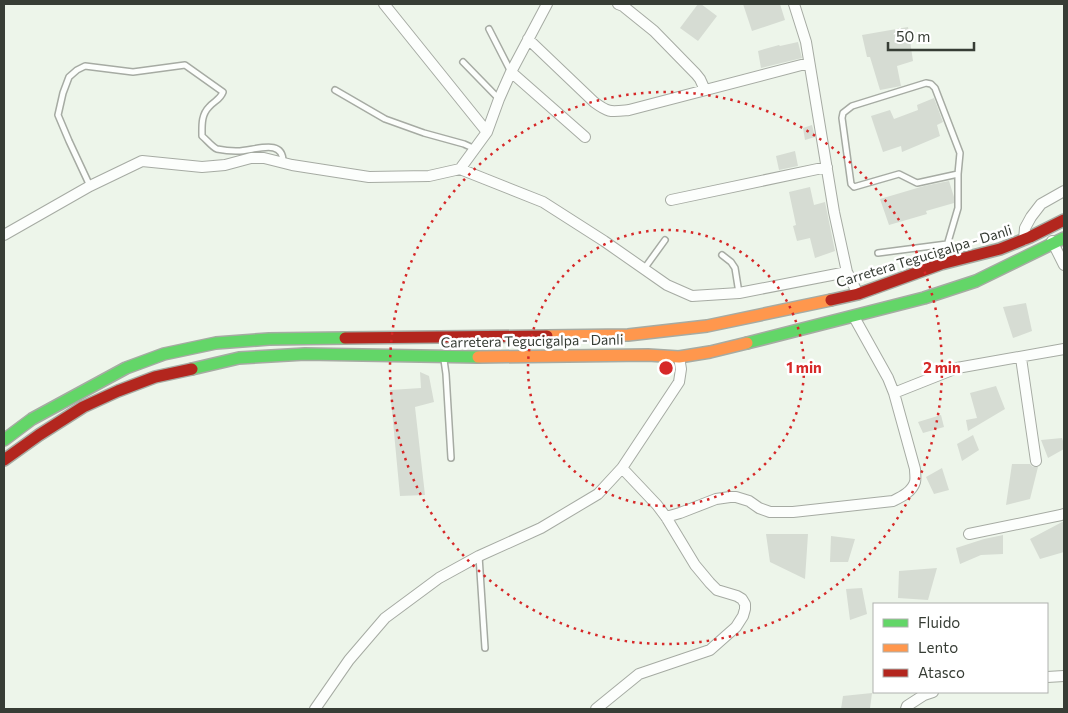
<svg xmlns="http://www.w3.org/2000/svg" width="1068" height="713" font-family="Commissioner,sans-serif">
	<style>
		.building { fill: #d6dcd3 }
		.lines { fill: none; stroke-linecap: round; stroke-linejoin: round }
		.lane-casing { stroke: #a6aba3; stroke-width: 8 }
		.street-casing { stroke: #a6aba3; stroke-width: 12 }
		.fast-casing { stroke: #a6aba3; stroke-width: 14 }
		.slow-casing { stroke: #a6aba3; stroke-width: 14 }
		.jam-casing { stroke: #a6aba3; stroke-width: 14 }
		.lane { stroke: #fcfefc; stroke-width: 5 }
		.street { stroke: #fcfefc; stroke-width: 10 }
		.fast { stroke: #63d668; stroke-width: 11 }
		.slow { stroke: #ff974d; stroke-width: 11 }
		.jam { stroke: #b3261e; stroke-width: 11 }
		.ring { fill: none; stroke: #d62828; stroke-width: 2.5; stroke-dasharray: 2.5 5 }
		.labels { text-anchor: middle; stroke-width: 5; stroke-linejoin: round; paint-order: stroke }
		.street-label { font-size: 14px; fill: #373d35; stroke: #fff }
		.centre { fill: #d62828; stroke: #fff; stroke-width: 2.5 }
		.ring-label { font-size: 15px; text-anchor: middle; font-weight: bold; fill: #d62828; stroke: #fff; stroke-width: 5; stroke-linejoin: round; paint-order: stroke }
	</style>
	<rect width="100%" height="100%" fill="#edf5ea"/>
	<path class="building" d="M 698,4 L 701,4 L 717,16 L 698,41 L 680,28 Z
		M 743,4 L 780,4 L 785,20 L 752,31 Z
		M 908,27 L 913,61 L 897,66 L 901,86 L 880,90 L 870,57 L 867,57 L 862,35 Z
		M 798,42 L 802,58 L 761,68 L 758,51 L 779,45 L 780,46 Z
		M 934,98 L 943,122 L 937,125 L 940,136 L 902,152 L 901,146 L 883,152 L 871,116 L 890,110 L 894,119 L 918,110 L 917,105 Z
		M 812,125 L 815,137 L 805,140 L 803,128 Z
		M 795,151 L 798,166 L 779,170 L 776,156 Z
		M 949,181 L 954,197 L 954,203 L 926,211 L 927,214 L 889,225 L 880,199 L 924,186 Z
		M 810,187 L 814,205 L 825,202 L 835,251 L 815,258 L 810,238 L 797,241 L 793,226 L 796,225 L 789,192 Z
		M 1026,303 L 1032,331 L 1013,338 L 1003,307 Z
		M 420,372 L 429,376 L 434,402 L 415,407 L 425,495 L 400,496 L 390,390 L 421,388 Z
		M 996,386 L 1005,409 L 968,431 L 966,420 L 977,418 L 970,393 Z
		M 941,415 L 944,427 L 923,433 L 918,422 Z
		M 973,435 L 979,450 L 962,461 L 957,444 Z
		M 1062,438 L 1064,444 L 1064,449 L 1048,458 L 1041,440 Z
		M 1012,464 L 1030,464 L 1033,467 L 1038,467 L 1030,499 L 1006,505 Z
		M 942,468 L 949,490 L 934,494 L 926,477 Z
		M 1064,521 L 1064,552 L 1040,559 L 1030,539 Z
		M 766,534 L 808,534 L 805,579 L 770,562 Z
		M 1003,535 L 1003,554 L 981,555 L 960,564 L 956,548 L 984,539 Z
		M 831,536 L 855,539 L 848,562 L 830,562 Z
		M 937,568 L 928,600 L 898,598 L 899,571 Z
		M 862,588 L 867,614 L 850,620 L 846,589 Z
		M 872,693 L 870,709 L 841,709 L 843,696 Z"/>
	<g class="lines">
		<g class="lane-casing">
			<path id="lane" d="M 489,29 L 511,72
				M 463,62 L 499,99
				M 335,90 L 385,119 L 424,133 L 464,144 L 475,149
				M 90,186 L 69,141 L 58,115 L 63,93 L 69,77 L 77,70 L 85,66 L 133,72 L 185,65 L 223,92 C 220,100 214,101 209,107 C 201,115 202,126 202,136 C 207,140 212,147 217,149 C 222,150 231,151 236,151 C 252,152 284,136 283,163
				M 878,253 L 947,244
				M 722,255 L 731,262 L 735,268 L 739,293
				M 943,259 L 958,208 L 958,174 L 960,153 L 935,88 L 931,84 L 926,83 L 852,106 L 843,113 L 842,118 L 851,184 L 854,187 L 899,174 L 917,183 L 958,174
				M 644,269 L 665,240
				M 444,360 L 446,374 L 451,458
				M 479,556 L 485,648"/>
		</g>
		<g class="street-casing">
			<path id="street" d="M 384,4 L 487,132
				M 618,4 L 623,6 L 654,31 L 696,74 L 700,79 L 705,90
				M 794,4 L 806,42 L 834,212 L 847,272 L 858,294
				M 528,39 L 594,102 C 609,113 610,112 629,110 L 809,63
				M 511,72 L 585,137
				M 460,169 L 487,132 L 499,99 L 511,72 L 547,4
				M 671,200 L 827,167
				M 4,235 L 90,186 L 142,161 L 202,167 L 225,165 L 251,158 L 264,158 L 292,165 L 369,177 L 429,176 L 460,169 L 543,202 L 604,241 L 667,285 L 692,296 L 739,293 L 847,272
				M 1024,240 L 1025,228 L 1031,217 L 1041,204 L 1064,191
				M 1052,241 L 1064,265
				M 1021,358 L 1036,461
				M 894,393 L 957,368 L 1064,349
				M 666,517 L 680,513 L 716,499 L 730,497 L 736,497 L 749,501 L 759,508 L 770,512 L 793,512 L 893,501 C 901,497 912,492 915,482 C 916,478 915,473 915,469 L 894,393 L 888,378 L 854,317
				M 969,534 L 1061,515 L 1064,514
				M 1047,677 L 1064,676
				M 315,709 L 349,660 L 385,618 L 439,578 L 479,556 L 541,528 L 598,494 L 622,468 L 679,382 L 681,369 L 679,357
				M 596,709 L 639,674 L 710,650 L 736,627 L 743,616 L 745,609 L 745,604 L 742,599 L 737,596 L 717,590 L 710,583 L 695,565 L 666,517 L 657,505 L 622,468
				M 906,709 L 907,706 L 924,695 L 933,692"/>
		</g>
		<g class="fast-casing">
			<path id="fast" d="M 747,343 L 924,298 L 976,281 L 1064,238
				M 192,369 L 239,358 L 305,354 L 478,357
				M 4,440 L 32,419 L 126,368 L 164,354 L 216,343 L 269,339 L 345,338"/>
		</g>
		<g class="slow-casing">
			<path id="slow" d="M 547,336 L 628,335 L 707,326 L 831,300
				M 478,357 L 648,355 L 679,357 L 710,352 L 747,343"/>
		</g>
		<g class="jam-casing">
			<path id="jam" d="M 831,300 L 858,294 L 941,264 L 1000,249 L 1030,237 L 1064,220
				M 345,338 L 547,336
				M 4,460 L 39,435 L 83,407 L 118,391 L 155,377 L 192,369"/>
		</g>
		<use href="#lane" class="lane"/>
		<use href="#street" class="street"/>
		<use href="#fast" class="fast"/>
		<use href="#slow" class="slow"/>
		<use href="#jam" class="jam"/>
	</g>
	<g class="ring">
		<circle cx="666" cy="368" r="138"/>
		<circle cx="666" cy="368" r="276"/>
	</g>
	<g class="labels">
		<g class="street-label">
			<text transform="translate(924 256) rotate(-17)" y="5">Carretera Tegucigalpa - Danli</text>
			<text transform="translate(532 341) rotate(-1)" y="5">Carretera Tegucigalpa - Danli</text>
		</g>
	</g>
	<circle cx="666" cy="368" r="8" class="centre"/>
	<g class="ring-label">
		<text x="804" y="373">1 min</text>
		<text x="942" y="373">2 min</text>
	</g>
	<rect width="1068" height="713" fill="none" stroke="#373d35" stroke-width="10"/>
	<rect x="873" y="603" width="175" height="90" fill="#ffffff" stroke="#afb1ae"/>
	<rect x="883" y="619" width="25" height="8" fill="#63d668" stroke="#afb1ae"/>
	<text x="918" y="628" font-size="15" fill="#373d35">Fluido</text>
	<rect x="883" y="644" width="25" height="8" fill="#ff974d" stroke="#afb1ae"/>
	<text x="918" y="653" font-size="15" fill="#373d35">Lento</text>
	<rect x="883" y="669" width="25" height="8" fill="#b3261e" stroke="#afb1ae"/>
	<text x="918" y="678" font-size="15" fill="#373d35">Atasco</text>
	<path d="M888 42v8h86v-8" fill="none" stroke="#373d35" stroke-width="2.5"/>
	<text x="896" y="42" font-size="15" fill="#373d35" stroke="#ffffff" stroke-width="4" paint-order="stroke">50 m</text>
</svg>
